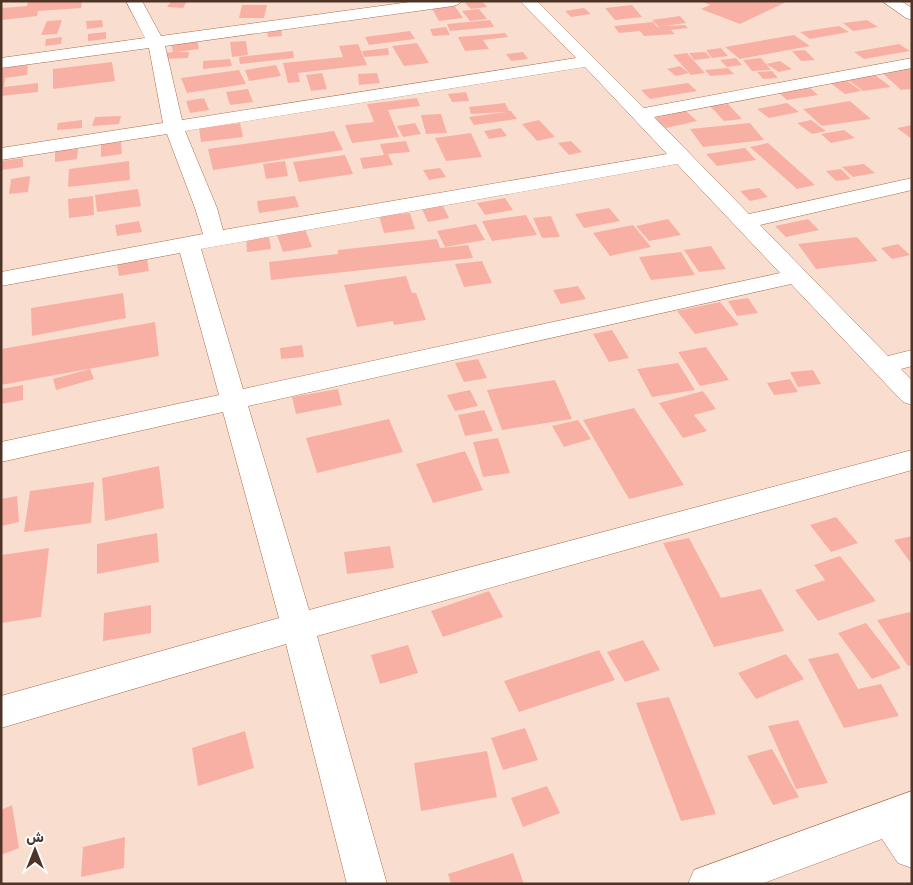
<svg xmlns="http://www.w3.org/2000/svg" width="913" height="885" font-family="Rubik,'Noto Naskh Arabic',sans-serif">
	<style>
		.building { fill: #f9b0a4 }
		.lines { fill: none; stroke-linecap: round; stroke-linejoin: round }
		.minor-casing { stroke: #a86d4d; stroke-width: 1 }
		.minor { fill: #fff; fill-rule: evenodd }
	</style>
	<rect width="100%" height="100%" fill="#f9ded0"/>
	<path class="building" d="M 28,1 L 82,1 L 81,8 L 38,11 L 37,16 L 1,20 L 1,8 L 27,6 Z
		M 171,1 L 187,1 L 183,8 L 167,7 Z
		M 475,1 L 482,1 L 487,7 L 471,9 L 465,3 Z
		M 701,1 L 788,1 L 740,24 L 701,9 L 710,5 Z
		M 242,5 L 267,5 L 264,18 L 239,18 Z
		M 454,5 L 463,18 L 439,21 L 431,7 Z
		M 632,5 L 642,17 L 615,20 L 605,8 Z
		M 584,8 L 591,14 L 571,17 L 565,11 Z
		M 479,9 L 487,19 L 470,21 L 462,11 Z
		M 680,16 L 686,23 L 664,26 L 685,25 L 688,28 L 671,30 L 675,34 L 644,36 L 640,31 L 619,33 L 614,26 L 653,22 L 657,27 L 659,27 L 652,20 Z
		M 62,20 L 57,34 L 41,35 L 47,21 Z
		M 102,20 L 103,27 L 87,29 L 86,21 Z
		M 490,20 L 494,27 L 450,31 L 447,24 Z
		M 867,20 L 878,27 L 853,31 L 843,23 Z
		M 839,26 L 849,32 L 810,39 L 800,32 Z
		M 446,27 L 450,35 L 433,36 L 430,29 Z
		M 281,29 L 282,36 L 268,37 L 267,30 Z
		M 410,31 L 415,39 L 369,45 L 365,37 Z
		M 106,32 L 106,39 L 88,41 L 88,34 Z
		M 505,33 L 508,37 L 483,40 L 489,49 L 465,51 L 458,37 Z
		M 794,35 L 810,46 L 740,59 L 725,47 Z
		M 62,37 L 61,44 L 45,46 L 46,39 Z
		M 197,39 L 199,49 L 177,52 L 189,52 L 188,58 L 163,59 L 164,53 L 173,52 L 171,42 Z
		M 246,41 L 248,55 L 232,57 L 230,42 Z
		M 417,43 L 429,63 L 404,66 L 392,46 Z
		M 358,44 L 367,65 L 298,73 L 300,82 L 288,83 L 283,63 L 343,57 L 339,46 Z
		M 899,44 L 910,51 L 864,59 L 854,52 Z
		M 388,48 L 389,55 L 364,57 L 362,51 Z
		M 721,48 L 728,56 L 712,58 L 706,50 Z
		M 805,50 L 815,60 L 801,61 L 792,51 Z
		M 293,51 L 294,58 L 240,64 L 239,57 Z
		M 523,52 L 528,59 L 511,61 L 506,54 Z
		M 705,52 L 711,58 L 694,60 L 689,53 Z
		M 687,53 L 705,73 L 691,75 L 673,55 Z
		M 736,58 L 742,65 L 727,67 L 720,60 Z
		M 761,58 L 771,70 L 752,71 L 743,60 Z
		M 230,59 L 232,66 L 203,69 L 203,61 Z
		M 780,61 L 792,69 L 779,72 L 766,64 Z
		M 112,62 L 115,81 L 53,89 L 53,69 Z
		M 28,65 L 27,75 L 5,78 L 4,87 L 38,83 L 38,92 L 1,96 L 1,68 Z
		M 276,65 L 281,76 L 249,81 L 245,70 Z
		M 680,66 L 689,73 L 676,76 L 667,69 Z
		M 912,66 L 912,89 L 901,90 L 878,69 Z
		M 728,68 L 734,74 L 710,76 L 705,70 Z
		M 239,70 L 246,84 L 187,93 L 181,78 Z
		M 772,71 L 778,78 L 763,79 L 757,72 Z
		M 322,73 L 327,89 L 311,91 L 306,75 Z
		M 377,73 L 380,83 L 359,85 L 358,74 Z
		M 875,75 L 891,87 L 863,91 L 847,79 Z
		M 845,79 L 861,91 L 845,94 L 829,82 Z
		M 688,83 L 697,91 L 650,99 L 641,90 Z
		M 810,88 L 818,95 L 787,100 L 779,93 Z
		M 248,89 L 253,102 L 230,105 L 226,92 Z
		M 466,92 L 469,101 L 452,102 L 448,94 Z
		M 204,98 L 209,110 L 190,113 L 186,101 Z
		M 417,98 L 420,106 L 388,110 L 399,137 L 352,143 L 345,125 L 374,122 L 367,104 Z
		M 850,101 L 871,119 L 822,126 L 803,109 Z
		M 505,103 L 509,111 L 511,111 L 517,119 L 474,125 L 469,117 L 506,112 L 471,114 L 469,107 Z
		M 787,103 L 799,112 L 769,118 L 757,109 Z
		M 728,104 L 742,119 L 724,121 L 710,106 Z
		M 686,111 L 697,121 L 666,128 L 654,118 Z
		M 441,114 L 447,133 L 426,134 L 421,115 Z
		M 121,116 L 119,124 L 92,126 L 95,117 Z
		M 82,120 L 82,128 L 57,130 L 58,123 Z
		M 539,120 L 555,137 L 537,141 L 522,124 Z
		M 811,120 L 826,131 L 812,134 L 797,123 Z
		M 240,123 L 243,137 L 201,142 L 199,128 Z
		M 415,123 L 421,134 L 403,137 L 397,126 Z
		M 750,123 L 764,140 L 703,147 L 690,129 Z
		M 912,125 L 912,139 L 897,128 Z
		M 501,128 L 507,136 L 489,139 L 484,131 Z
		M 844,130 L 855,138 L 831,143 L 821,134 Z
		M 334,131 L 343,150 L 213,170 L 208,149 Z
		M 471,133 L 482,157 L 446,161 L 435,138 Z
		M 406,141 L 410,152 L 388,154 L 393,165 L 363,169 L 360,158 L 384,155 L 380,144 Z
		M 571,141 L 582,152 L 569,155 L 558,143 Z
		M 121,142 L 122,154 L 101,157 L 101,144 Z
		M 768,143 L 815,185 L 797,189 L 750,147 Z
		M 745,148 L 756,160 L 717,166 L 706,154 Z
		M 78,149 L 77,159 L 55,162 L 55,151 Z
		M 345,155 L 353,174 L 299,182 L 293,162 Z
		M 23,158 L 23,167 L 1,170 L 1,161 Z
		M 129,161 L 130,180 L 68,187 L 69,169 Z
		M 285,161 L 288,176 L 266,179 L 263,164 Z
		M 864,164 L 875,173 L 853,177 L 842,167 Z
		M 440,168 L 446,177 L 429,180 L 423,170 Z
		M 841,169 L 851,179 L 836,181 L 826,171 Z
		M 30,176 L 28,192 L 9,194 L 11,179 Z
		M 759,188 L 768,197 L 750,201 L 740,191 Z
		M 138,189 L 141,206 L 97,212 L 95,195 Z
		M 93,196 L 94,215 L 69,218 L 68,199 Z
		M 295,196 L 299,207 L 259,213 L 257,201 Z
		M 505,198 L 513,210 L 485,215 L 477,203 Z
		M 442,204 L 449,218 L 428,222 L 421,207 Z
		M 609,208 L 620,221 L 584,228 L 575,214 Z
		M 410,213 L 415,229 L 384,233 L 379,216 Z
		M 526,215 L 537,235 L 492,241 L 482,221 Z
		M 551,216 L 560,237 L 542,238 L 533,218 Z
		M 668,219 L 681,235 L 649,241 L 636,226 Z
		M 808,219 L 819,230 L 786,237 L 775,226 Z
		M 139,221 L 142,232 L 117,236 L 115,225 Z
		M 476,224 L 485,240 L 445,247 L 437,231 Z
		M 633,225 L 651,247 L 610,256 L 593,233 Z
		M 305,229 L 312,247 L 283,252 L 277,235 Z
		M 269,236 L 271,249 L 247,252 L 246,239 Z
		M 857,237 L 878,261 L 816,269 L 798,244 Z
		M 437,239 L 440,248 L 468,245 L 473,258 L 271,280 L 269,262 L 338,254 L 338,250 Z
		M 898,244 L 910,255 L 892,259 L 881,248 Z
		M 711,246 L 726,269 L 699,272 L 684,250 Z
		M 681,252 L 695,275 L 651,280 L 639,257 Z
		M 147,259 L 149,271 L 119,276 L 117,264 Z
		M 482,261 L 492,283 L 464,287 L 455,264 Z
		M 406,276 L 412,293 L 416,293 L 426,320 L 394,325 L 393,321 L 357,327 L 344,285 Z
		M 578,286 L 586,299 L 561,304 L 553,290 Z
		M 123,293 L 126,318 L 32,336 L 31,308 Z
		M 748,298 L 758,313 L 737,316 L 728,301 Z
		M 720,302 L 739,325 L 695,334 L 677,311 Z
		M 155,322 L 159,356 L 1,385 L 1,349 Z
		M 612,330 L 629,358 L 609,362 L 593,334 Z
		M 302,345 L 304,357 L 281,359 L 280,348 Z
		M 706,347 L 729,380 L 700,386 L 678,352 Z
		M 478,359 L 487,378 L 464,382 L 455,363 Z
		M 678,363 L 695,390 L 652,397 L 637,369 Z
		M 90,369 L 94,379 L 56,390 L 53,379 Z
		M 813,370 L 821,384 L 798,387 L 790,372 Z
		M 790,379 L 798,392 L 774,395 L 767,383 Z
		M 555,380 L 572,419 L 502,430 L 487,390 Z
		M 23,385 L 23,400 L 1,404 L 1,389 Z
		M 338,389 L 342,405 L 296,414 L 292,397 Z
		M 470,390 L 478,406 L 455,411 L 447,395 Z
		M 703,391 L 716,409 L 694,415 L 707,431 L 683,438 L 659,403 Z
		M 634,408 L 684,485 L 629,499 L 583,420 Z
		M 484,410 L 493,431 L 465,436 L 458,415 Z
		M 389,419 L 403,452 L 317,473 L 306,438 Z
		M 578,420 L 591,439 L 564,447 L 552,426 Z
		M 498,438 L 510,473 L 483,477 L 473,442 Z
		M 465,451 L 483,490 L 433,503 L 416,464 Z
		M 159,466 L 164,508 L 105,521 L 102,478 Z
		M 94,482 L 91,523 L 24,532 L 30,491 Z
		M 17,496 L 19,522 L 1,526 L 1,499 Z
		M 836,517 L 858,543 L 831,552 L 810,525 Z
		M 157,533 L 159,562 L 97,574 L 97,544 Z
		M 912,536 L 912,562 L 910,562 L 894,540 Z
		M 689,538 L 721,598 L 761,589 L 784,631 L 714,647 L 663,543 Z
		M 390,546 L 394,568 L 347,574 L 344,552 Z
		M 49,548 L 41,617 L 1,623 L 2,555 Z
		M 840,556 L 876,601 L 818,621 L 795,590 L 825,580 L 814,565 Z
		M 489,591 L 503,617 L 443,637 L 431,611 Z
		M 151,605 L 151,633 L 103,641 L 104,613 Z
		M 910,612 L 912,615 L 912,665 L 908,666 L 877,620 Z
		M 866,623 L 901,668 L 872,679 L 838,633 Z
		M 643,640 L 660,670 L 625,682 L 607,652 Z
		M 408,645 L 418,673 L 380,684 L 371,655 Z
		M 599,650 L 615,680 L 519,712 L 504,681 Z
		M 838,653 L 858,689 L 881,684 L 899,716 L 844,728 L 808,659 Z
		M 786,654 L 804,679 L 756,699 L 738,673 Z
		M 669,697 L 716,814 L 681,821 L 636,703 Z
		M 798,720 L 828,783 L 796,789 L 768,726 Z
		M 525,728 L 538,760 L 503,770 L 491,738 Z
		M 245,731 L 254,768 L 198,786 L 192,748 Z
		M 772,749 L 799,797 L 773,805 L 747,756 Z
		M 487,751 L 497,797 L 421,811 L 414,763 Z
		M 547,786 L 560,813 L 523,827 L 511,798 Z
		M 12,805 L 19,848 L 1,855 L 1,810 Z
		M 125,837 L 124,868 L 81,877 L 83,847 Z
		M 513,853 L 524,884 L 451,884 L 448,874 Z"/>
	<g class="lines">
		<g class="minor-casing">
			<path id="minor" d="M 126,1 L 142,1 L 161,36 L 417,1 L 461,1 L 459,4 L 453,6 L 165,46 L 182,120 L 576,58 L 520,1 L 537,1 L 644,108 L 912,58 L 912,68 L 654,117 L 749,214 L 912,178 L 912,190 L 760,225 L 888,356 L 912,350 L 912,366 L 901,369 L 912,380 L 912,405 L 903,402 L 791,284 L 248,406 L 309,610 L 912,450 L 912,470 L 317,636 L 387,884 L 347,884 L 286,644 L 1,728 L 1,696 L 279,618 L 223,412 L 1,462 L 1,442 L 219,395 L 180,253 L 1,286 L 1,272 L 203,234 L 195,208 L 167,134 L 1,160 L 1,148 L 163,123 L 149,48 L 1,68 L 1,58 L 145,38 ZM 585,67 L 667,154 L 223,230 L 217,208 L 185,131 ZM 677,164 L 780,273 L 243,389 L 201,249 Z
				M 882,1 L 901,1 L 912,8 L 912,20 L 906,18 Z
				M 912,791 L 912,868 L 898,863 L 882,839 L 761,884 L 688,884 L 694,870 Z"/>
		</g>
		<use href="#minor" class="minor"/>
	</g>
	<rect width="913" height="885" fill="none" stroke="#4e3427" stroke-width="5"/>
	<g transform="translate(35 850)" stroke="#ffffff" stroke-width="4" paint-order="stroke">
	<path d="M0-4L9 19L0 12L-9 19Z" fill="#4e3427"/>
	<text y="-8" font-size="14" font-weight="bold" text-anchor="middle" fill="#4e3427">ش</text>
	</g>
</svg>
